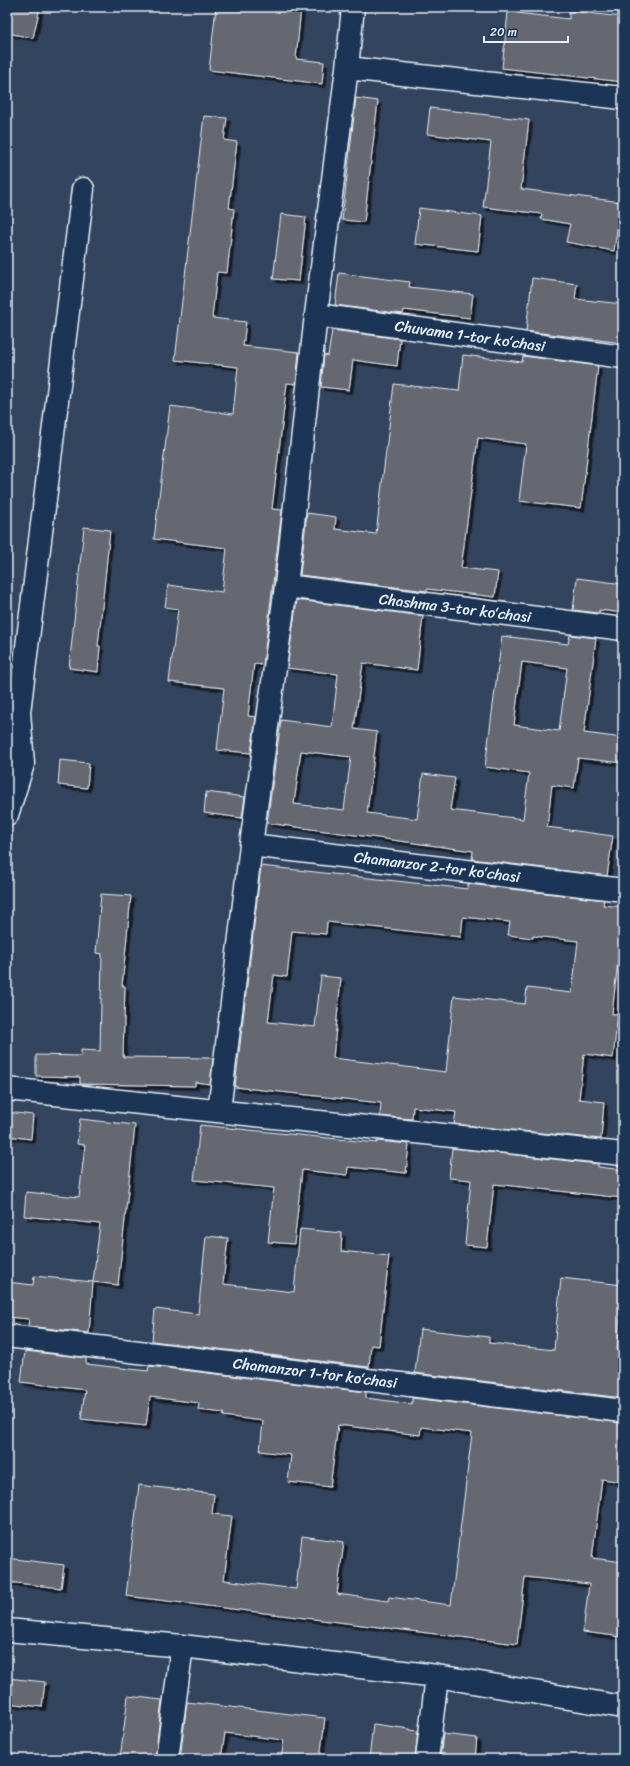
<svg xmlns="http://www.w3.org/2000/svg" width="630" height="1766" font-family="Sriracha,sans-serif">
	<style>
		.building { fill: #65676f; stroke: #e8f1f8; fill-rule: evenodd; filter: url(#shadow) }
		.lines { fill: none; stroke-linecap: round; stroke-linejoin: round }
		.minor-casing { stroke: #e8f1f8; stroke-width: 25 }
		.minor { stroke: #1d3557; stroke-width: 22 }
		.labels { text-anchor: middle; stroke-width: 4; stroke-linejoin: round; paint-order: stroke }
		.street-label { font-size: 15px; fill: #e8f1f8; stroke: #1d3557 }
	</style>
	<defs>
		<filter id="shadow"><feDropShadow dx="3.5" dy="3.5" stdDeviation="0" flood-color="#0009"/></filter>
	</defs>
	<rect width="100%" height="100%" fill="#33445e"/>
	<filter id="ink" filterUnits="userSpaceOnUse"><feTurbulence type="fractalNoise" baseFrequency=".025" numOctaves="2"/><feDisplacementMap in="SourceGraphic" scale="8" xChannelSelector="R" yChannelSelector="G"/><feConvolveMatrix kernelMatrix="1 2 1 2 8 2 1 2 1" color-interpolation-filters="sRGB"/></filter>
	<g filter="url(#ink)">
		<path class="building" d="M 7,7 L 40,7 L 33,38 L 7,33 Z
			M 216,7 L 301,7 L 296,59 L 324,62 L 322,84 L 209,70 Z
			M 569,11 L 623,17 L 623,82 L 502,68 L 508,12 L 569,19 Z
			M 356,98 L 378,101 L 364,222 L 342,220 Z
			M 430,108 L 529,120 L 521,189 L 621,202 L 614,251 L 566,242 L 570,224 L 541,219 L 542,214 L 483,207 L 491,142 L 427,134 Z
			M 204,116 L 227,118 L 224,140 L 237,142 L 229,208 L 234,209 L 227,273 L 217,272 L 212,318 L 246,322 L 243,346 L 299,352 L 296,384 L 287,383 L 272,509 L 282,510 L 263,665 L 254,664 L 248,716 L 256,717 L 251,753 L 217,750 L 224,688 L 169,682 L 178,609 L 165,607 L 168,585 L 222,592 L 227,548 L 154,539 L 170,406 L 233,414 L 238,367 L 175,360 Z
			M 419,208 L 482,216 L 478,251 L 415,244 Z
			M 281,214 L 306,217 L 299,281 L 273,279 Z
			M 339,273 L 410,282 L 409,287 L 473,294 L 470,318 L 404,310 L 403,314 L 335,305 Z
			M 532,278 L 577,284 L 575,299 L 623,304 L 623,343 L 526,331 Z
			M 332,330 L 400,339 L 397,366 L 353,360 L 349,390 L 321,387 L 324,355 L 328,356 Z
			M 463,355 L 522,362 L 523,356 L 598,366 L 581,508 L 519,501 L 526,444 L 478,438 L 461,568 L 498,572 L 495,597 L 427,589 L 427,591 L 300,575 L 307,513 L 336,517 L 335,529 L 376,534 L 394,384 L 459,391 Z
			M 84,527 L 110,530 L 98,646 L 100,646 L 98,672 L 69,668 Z
			M 577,578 L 623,584 L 623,613 L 599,610 L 599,613 L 573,610 Z
			M 297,600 L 423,616 L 417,670 L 363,663 L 354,729 L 377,732 L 367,813 L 417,819 L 423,774 L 455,778 L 450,810 L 523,819 L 529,773 L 485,767 L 502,636 L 568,644 L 570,635 L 596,638 L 584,733 L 623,738 L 623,763 L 578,758 L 574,788 L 552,785 L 547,827 L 613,836 L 607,876 L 472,859 L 473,851 L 267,823 L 281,720 L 332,727 L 338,674 L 287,668 ZM 522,662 L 567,668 L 559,731 L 514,725 ZM 301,751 L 351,757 L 344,810 L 294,804 Z
			M 60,760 L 89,763 L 87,788 L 58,785 Z
			M 206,792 L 245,797 L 242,818 L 204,813 Z
			M 261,866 L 468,889 L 468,884 L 604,900 L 603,905 L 623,907 L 623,943 L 620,943 L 612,1014 L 618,1014 L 613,1058 L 584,1054 L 579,1099 L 604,1102 L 601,1139 L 454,1124 L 456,1112 L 413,1107 L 412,1119 L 380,1116 L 381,1103 L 235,1087 ZM 463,917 L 510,922 L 508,935 L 533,938 L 533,936 L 578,941 L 572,993 L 527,988 L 525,1004 L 454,996 L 446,1072 L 333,1058 L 341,978 L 321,976 L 315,1027 L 268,1022 L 274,975 L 287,977 L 292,931 L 326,934 L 327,922 L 461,937 Z
			M 101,894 L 131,896 L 122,986 L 125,986 L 123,1057 L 213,1058 L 210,1084 L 195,1082 L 195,1086 L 80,1084 L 80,1077 L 36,1076 L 36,1055 L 81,1056 L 81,1050 L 100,1051 L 102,954 L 96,953 Z
			M 7,1112 L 33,1115 L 31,1139 L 7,1136 Z
			M 80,1119 L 135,1125 L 118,1285 L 93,1282 L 100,1224 L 24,1216 L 26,1192 L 79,1197 L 85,1145 L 77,1144 Z
			M 200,1125 L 377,1143 L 377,1141 L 409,1144 L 406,1173 L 348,1167 L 347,1175 L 302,1170 L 294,1244 L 268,1242 L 274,1188 L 194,1180 Z
			M 452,1148 L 598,1164 L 598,1167 L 623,1170 L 623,1198 L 494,1184 L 487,1247 L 465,1245 L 471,1180 L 449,1178 Z
			M 300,1229 L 342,1233 L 341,1251 L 389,1256 L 379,1346 L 371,1345 L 369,1367 L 152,1341 L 155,1309 L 198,1314 L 206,1236 L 228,1238 L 223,1284 L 294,1292 Z
			M 34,1276 L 93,1282 L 89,1333 L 28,1326 L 29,1319 L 7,1317 L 7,1282 L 33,1285 Z
			M 561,1278 L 623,1285 L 617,1350 L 623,1351 L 623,1398 L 415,1373 L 420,1329 L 489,1337 L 489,1343 L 554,1350 Z
			M 25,1351 L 86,1358 L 86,1364 L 148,1371 L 149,1366 L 366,1392 L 366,1398 L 412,1404 L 412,1398 L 623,1423 L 623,1482 L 602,1479 L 592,1558 L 623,1562 L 623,1637 L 583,1632 L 589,1584 L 525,1577 L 517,1644 L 126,1596 L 139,1485 L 214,1494 L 212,1514 L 232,1516 L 224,1580 L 296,1589 L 302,1536 L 344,1542 L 337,1594 L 388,1601 L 389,1597 L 451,1605 L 472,1433 L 421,1427 L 420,1435 L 338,1425 L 330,1487 L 288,1482 L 291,1455 L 260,1451 L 263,1421 L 223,1416 L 224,1413 L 198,1410 L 199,1403 L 150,1397 L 146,1426 L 81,1419 L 85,1390 L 21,1382 Z
			M 7,1558 L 64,1565 L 61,1588 L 7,1582 Z
			M 7,1678 L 45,1682 L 42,1707 L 7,1703 Z
			M 128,1696 L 162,1700 L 155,1759 L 120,1759 Z
			M 187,1702 L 325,1718 L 320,1759 L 281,1759 L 284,1740 L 225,1733 L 221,1759 L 180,1759 Z
			M 373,1724 L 410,1729 L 410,1730 L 418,1731 L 415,1759 L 369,1759 Z
			M 443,1734 L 477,1738 L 475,1759 L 440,1759 Z"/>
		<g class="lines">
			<g class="minor-casing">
				<path id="minor" d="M 347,68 L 623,98
					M 316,315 L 623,357
					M 286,586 L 623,629
					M 7,707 L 19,712 L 23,764 L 7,815
					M 19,712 L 83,189
					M 251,845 L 623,890
					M 7,1089 L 623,1154
					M 219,1111 L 251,845 L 286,586 L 316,315 L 347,68 L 353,7
					M 7,1336 L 623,1411
					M 7,1630 L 182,1646
					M 167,1759 L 182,1646 L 437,1676 L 623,1707
					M 427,1759 L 437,1676"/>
			</g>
			<use href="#minor" class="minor"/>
		</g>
	</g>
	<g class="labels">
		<g class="street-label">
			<text transform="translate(470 336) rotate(8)" y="5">Chuvama 1-tor koʻchasi</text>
			<text transform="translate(455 608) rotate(7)" y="5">Chashma 3-tor koʻchasi</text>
			<text transform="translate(437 867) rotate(7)" y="5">Chamanzor 2-tor koʻchasi</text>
			<text transform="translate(315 1373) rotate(7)" y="5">Chamanzor 1-tor koʻchasi</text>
		</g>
	</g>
	<rect width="630" height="1766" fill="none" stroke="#1d3557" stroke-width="24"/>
	<rect x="12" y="12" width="606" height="1742" fill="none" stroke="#e8f1f8" stroke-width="1.5" filter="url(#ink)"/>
	<path d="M484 36v6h84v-6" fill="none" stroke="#e8f1f8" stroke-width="2"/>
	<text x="490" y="36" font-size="12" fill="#e8f1f8" stroke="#1d3557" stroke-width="3" paint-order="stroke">20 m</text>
</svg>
